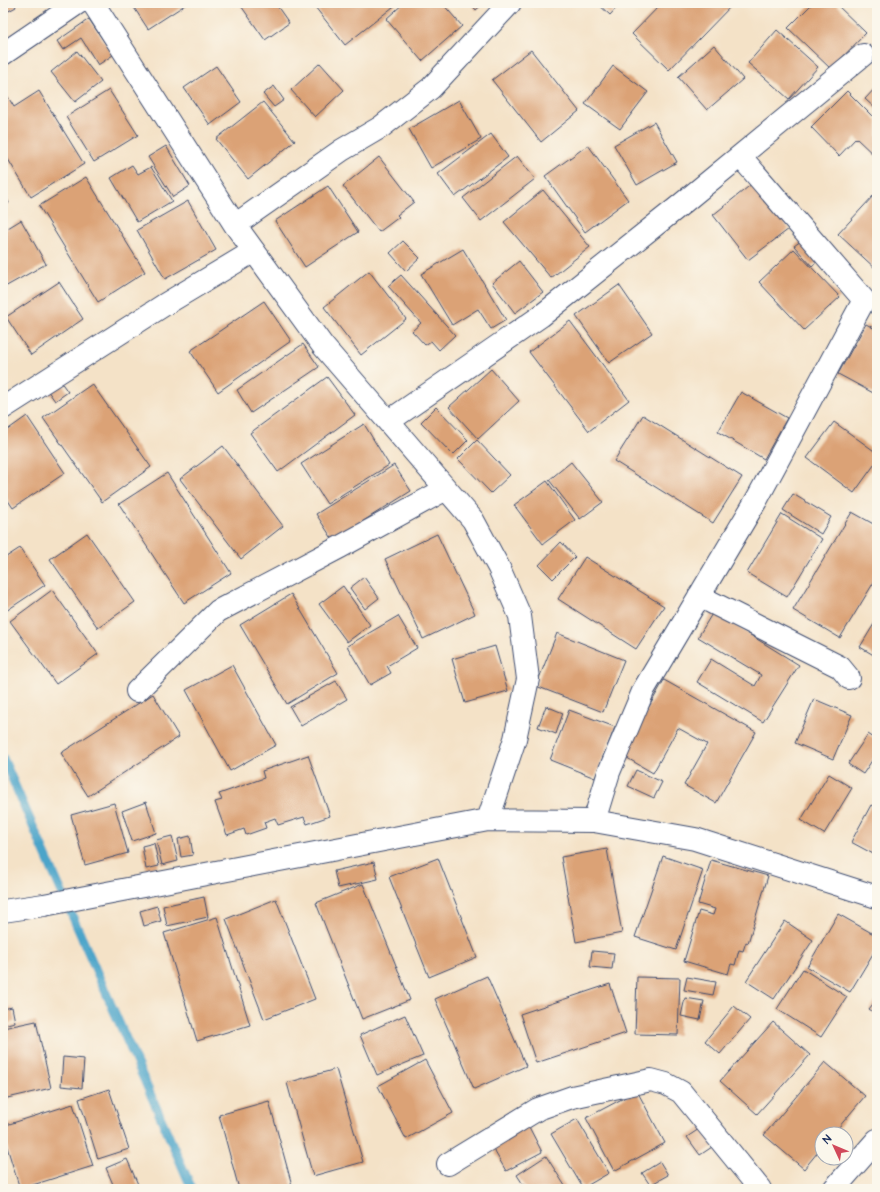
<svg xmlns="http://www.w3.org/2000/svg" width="880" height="1192" font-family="'Architects Daughter',sans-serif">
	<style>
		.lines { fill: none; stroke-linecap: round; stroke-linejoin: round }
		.stream { stroke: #4ca4c9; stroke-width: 9 }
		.building { fill: #dba276 }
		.minor-casing { stroke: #3c4a6e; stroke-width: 24 }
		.minor { stroke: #fff; stroke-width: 22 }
	</style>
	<rect width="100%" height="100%" fill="#fbf7ec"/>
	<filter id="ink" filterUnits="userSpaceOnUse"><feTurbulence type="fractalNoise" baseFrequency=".025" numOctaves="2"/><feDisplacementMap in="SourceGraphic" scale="8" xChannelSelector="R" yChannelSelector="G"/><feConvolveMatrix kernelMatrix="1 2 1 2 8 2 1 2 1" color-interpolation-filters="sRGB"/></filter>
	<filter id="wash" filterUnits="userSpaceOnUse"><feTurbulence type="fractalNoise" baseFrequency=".012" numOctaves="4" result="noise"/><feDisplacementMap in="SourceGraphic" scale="16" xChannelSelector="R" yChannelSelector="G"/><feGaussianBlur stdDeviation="0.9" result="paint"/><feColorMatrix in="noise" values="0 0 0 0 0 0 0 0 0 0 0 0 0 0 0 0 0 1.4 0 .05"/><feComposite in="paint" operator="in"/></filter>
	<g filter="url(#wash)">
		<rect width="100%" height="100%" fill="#f4e2c7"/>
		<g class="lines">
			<path class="stream" d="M 3,758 L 192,1189"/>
		</g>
		<g id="blocks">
			<path class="building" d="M 3,3 L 14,3 L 16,7 L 3,14 Z
				M 131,3 L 188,3 L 148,29 Z
				M 239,3 L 275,3 L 289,23 L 265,40 Z
				M 320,3 L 398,3 L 345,45 L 315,7 Z
				M 404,3 L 442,3 L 462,26 L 422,61 L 386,19 Z
				M 470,3 L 484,3 L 476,10 Z
				M 597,3 L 621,3 L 610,15 Z
				M 662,3 L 734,3 L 669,70 L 632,34 Z
				M 813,3 L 835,3 L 866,33 L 831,69 L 788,28 Z
				M 89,19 L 113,55 L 98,65 L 81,38 L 63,50 L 57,41 Z
				M 777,30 L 818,67 L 789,99 L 748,63 Z
				M 714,45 L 743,79 L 707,110 L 678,77 Z
				M 531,50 L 579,111 L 541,142 L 492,80 Z
				M 77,51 L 101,82 L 75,102 L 51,72 Z
				M 320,63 L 344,90 L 315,117 L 291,90 Z
				M 216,66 L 241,102 L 210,125 L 184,88 Z
				M 613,66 L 648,92 L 620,129 L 585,104 Z
				M 274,86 L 284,100 L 274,107 L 263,94 Z
				M 877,86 L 877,110 L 865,99 Z
				M 109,90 L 138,135 L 94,162 L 66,117 Z
				M 39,91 L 84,164 L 31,197 L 3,151 L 3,100 L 8,97 L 14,107 Z
				M 847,91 L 877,121 L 877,158 L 856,138 L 839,156 L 811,127 Z
				M 459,100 L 481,139 L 431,168 L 409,129 Z
				M 263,102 L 295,141 L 248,179 L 216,139 Z
				M 654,122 L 677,162 L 637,185 L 614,145 Z
				M 491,134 L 508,157 L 455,197 L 438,174 Z
				M 588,145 L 628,200 L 585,232 L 545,176 Z
				M 166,146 L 190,186 L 173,197 L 148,157 Z
				M 517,156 L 535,179 L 481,221 L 463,198 Z
				M 379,157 L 414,202 L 397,215 L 399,217 L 379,232 L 343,186 Z
				M 132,165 L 138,174 L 151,167 L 172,201 L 137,222 L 111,178 Z
				M 86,177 L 145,272 L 98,302 L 39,206 Z
				M 753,183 L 789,229 L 748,260 L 713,215 Z
				M 328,186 L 358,232 L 305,267 L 275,221 Z
				M 543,190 L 590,247 L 551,278 L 504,222 Z
				M 3,192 L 9,203 L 3,206 Z
				M 874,195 L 877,198 L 877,270 L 838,234 Z
				M 188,201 L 216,250 L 165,279 L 137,230 Z
				M 21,220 L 46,264 L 3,288 L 3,231 Z
				M 805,238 L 822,257 L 812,266 L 794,246 Z
				M 403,241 L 420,258 L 406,271 L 390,253 Z
				M 463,249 L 506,320 L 491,329 L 478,309 L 452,325 L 421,274 Z
				M 794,249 L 840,297 L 804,330 L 759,282 Z
				M 519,261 L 543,292 L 515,313 L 492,283 Z
				M 369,271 L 406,319 L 361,355 L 324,307 Z
				M 401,275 L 455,335 L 439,350 L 431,341 L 425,345 L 412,331 L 421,323 L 388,286 Z
				M 59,282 L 83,319 L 31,355 L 6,317 Z
				M 619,285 L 652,333 L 609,363 L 576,316 Z
				M 264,301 L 291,341 L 218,392 L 190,351 Z
				M 570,321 L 629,400 L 589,431 L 529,352 Z
				M 866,324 L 877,330 L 877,395 L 838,374 Z
				M 303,344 L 319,367 L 251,413 L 237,390 Z
				M 491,369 L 519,401 L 478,439 L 449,407 Z
				M 327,377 L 355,415 L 278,472 L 250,433 Z
				M 58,378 L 68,392 L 55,401 L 45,387 Z
				M 92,384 L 151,467 L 102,502 L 43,418 Z
				M 741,392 L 787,418 L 764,459 L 718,432 Z
				M 436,407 L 468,440 L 453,455 L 421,422 Z
				M 643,415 L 742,477 L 713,523 L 614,461 Z
				M 27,416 L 65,473 L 13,508 L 3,493 L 3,433 Z
				M 834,422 L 877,453 L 877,461 L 854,493 L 807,458 Z
				M 364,424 L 389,465 L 327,504 L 301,464 Z
				M 477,440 L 510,475 L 491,493 L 458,459 Z
				M 223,446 L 283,526 L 241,559 L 180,479 Z
				M 571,462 L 603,502 L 580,519 L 549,480 Z
				M 394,465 L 411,491 L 333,540 L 316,514 Z
				M 167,473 L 231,573 L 184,603 L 119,504 Z
				M 547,481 L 575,520 L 543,544 L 514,505 Z
				M 793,494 L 831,517 L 821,534 L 783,510 Z
				M 852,512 L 877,526 L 877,577 L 840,638 L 793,610 Z
				M 782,514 L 822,539 L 787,597 L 747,573 Z
				M 87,533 L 135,602 L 98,628 L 50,559 Z
				M 437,534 L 475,614 L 423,639 L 385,559 Z
				M 561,542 L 575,557 L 553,579 L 539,565 Z
				M 20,548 L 45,585 L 3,613 L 3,559 Z
				M 585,557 L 664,606 L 636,649 L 558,599 Z
				M 364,577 L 379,598 L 365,609 L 350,588 Z
				M 343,586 L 370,625 L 347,642 L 319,604 Z
				M 52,590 L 98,654 L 56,684 L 10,621 Z
				M 291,594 L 338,673 L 287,704 L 240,625 Z
				M 713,612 L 799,665 L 763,722 L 697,682 L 711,659 L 755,686 L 761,675 L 698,637 Z
				M 398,616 L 417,648 L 387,666 L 391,673 L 370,685 L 347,646 Z
				M 877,619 L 877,657 L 860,647 Z
				M 557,633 L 624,660 L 603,712 L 536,686 Z
				M 495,646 L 508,691 L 465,703 L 452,659 Z
				M 232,665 L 276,745 L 230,771 L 186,690 Z
				M 664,680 L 756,732 L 716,803 L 684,785 L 707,744 L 678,728 L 653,773 L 622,755 Z
				M 336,681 L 347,699 L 301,726 L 290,707 Z
				M 153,694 L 179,737 L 88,796 L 61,753 Z
				M 814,699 L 852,715 L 833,759 L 795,743 Z
				M 546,706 L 563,713 L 556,734 L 538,727 Z
				M 569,710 L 615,727 L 595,778 L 550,760 Z
				M 868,734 L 877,740 L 877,753 L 863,774 L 848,764 Z
				M 308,755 L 330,816 L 307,824 L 304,817 L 278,825 L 275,818 L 264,822 L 266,828 L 246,835 L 244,829 L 227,835 L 215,802 L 222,800 L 219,794 L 264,778 L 262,771 Z
				M 636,770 L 662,782 L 654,798 L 628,786 Z
				M 829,774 L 852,788 L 824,834 L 801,820 Z
				M 146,802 L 156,833 L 132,841 L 122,811 Z
				M 114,803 L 128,853 L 85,865 L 71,815 Z
				M 871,805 L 877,808 L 877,856 L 851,842 Z
				M 172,836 L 178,861 L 162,865 L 156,840 Z
				M 190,836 L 193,855 L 181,857 L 178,839 Z
				M 154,843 L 159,866 L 146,869 L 142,846 Z
				M 607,849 L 622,933 L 576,942 L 561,857 Z
				M 663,856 L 703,870 L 676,950 L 635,937 Z
				M 438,858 L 477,957 L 429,977 L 389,877 Z
				M 711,860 L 768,876 L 748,943 L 746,942 L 743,951 L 739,950 L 735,965 L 731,964 L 728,974 L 684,961 L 699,911 L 713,915 L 715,909 L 698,904 Z
				M 374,862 L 378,879 L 338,888 L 334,871 Z
				M 363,884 L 410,1000 L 362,1019 L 316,903 Z
				M 204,897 L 208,917 L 167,926 L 163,906 Z
				M 276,899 L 315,999 L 264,1019 L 226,919 Z
				M 157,906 L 161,921 L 144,926 L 140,911 Z
				M 838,914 L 877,936 L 877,947 L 850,992 L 807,967 Z
				M 217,917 L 250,1025 L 197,1041 L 164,933 Z
				M 785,921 L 813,940 L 774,999 L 746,981 Z
				M 592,951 L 614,953 L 612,969 L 590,967 Z
				M 803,969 L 847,997 L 821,1037 L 777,1009 Z
				M 487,976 L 526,1066 L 474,1089 L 435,999 Z
				M 637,977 L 680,978 L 678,1035 L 635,1034 Z
				M 687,977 L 716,982 L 713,995 L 684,990 Z
				M 610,984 L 626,1033 L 536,1063 L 520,1014 Z
				M 685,998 L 704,1001 L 700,1020 L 681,1016 Z
				M 877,999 L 877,1015 L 869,1009 Z
				M 734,1006 L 750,1019 L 720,1054 L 705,1041 Z
				M 12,1007 L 15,1022 L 3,1025 L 3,1009 Z
				M 405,1015 L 423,1056 L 377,1075 L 360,1035 Z
				M 36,1021 L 51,1088 L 3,1099 L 3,1028 Z
				M 773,1022 L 810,1055 L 757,1114 L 720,1081 Z
				M 63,1057 L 84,1059 L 82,1088 L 61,1086 Z
				M 425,1060 L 453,1113 L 406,1139 L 378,1086 Z
				M 825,1062 L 865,1096 L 833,1134 L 822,1134 L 822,1147 L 804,1169 L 764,1135 Z
				M 336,1069 L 363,1162 L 313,1176 L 287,1083 Z
				M 109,1089 L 129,1149 L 98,1159 L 79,1099 Z
				M 637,1091 L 665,1143 L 614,1171 L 586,1118 Z
				M 269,1101 L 293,1189 L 239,1189 L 219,1115 Z
				M 73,1104 L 93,1166 L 20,1189 L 3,1134 L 3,1126 Z
				M 577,1119 L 609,1173 L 583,1188 L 551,1134 Z
				M 528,1125 L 542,1152 L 506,1171 L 491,1145 Z
				M 702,1127 L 715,1145 L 700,1155 L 687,1137 Z
				M 546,1156 L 567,1189 L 526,1189 L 517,1175 Z
				M 127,1159 L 140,1189 L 115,1189 L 106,1168 Z
				M 660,1162 L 668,1175 L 650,1185 L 642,1173 Z"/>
		</g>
	</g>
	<g filter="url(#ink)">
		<use href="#blocks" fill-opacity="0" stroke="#3c4a6e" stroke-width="1"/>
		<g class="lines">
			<g class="minor-casing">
				<path id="minor" d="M 93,3 L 235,225 L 323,346 L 473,520 L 499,568 L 520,616 L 528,679 L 515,739 L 488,820
					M 3,54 L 78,3
					M 235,225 L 342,150 L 381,127 L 431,88 L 510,3
					M 3,408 L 164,305 L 254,251
					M 389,421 L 541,316 L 678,207 L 863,55
					M 699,596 L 840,667 L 849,678
					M 137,691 L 218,611 L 340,547 L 446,489
					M 594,821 L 609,772 L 644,689 L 757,499 L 864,300 L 740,156
					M 3,911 L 44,905 L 117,891 L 488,820 L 594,821 L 695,839 L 877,897
					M 448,1164 L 538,1109 L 572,1097 L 651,1080 L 666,1084 L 681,1092 L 760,1189
					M 834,1189 L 877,1140"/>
			</g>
			<use href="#minor" class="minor"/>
		</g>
	</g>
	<rect width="880" height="1192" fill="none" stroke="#fbf7ec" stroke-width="16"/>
	<g transform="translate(834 1146) rotate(314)"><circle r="19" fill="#fbf7ec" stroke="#a1a7b3"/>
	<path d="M0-3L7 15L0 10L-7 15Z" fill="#d1495b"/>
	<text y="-6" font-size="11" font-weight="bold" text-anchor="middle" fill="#1b2f5e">N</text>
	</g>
</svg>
